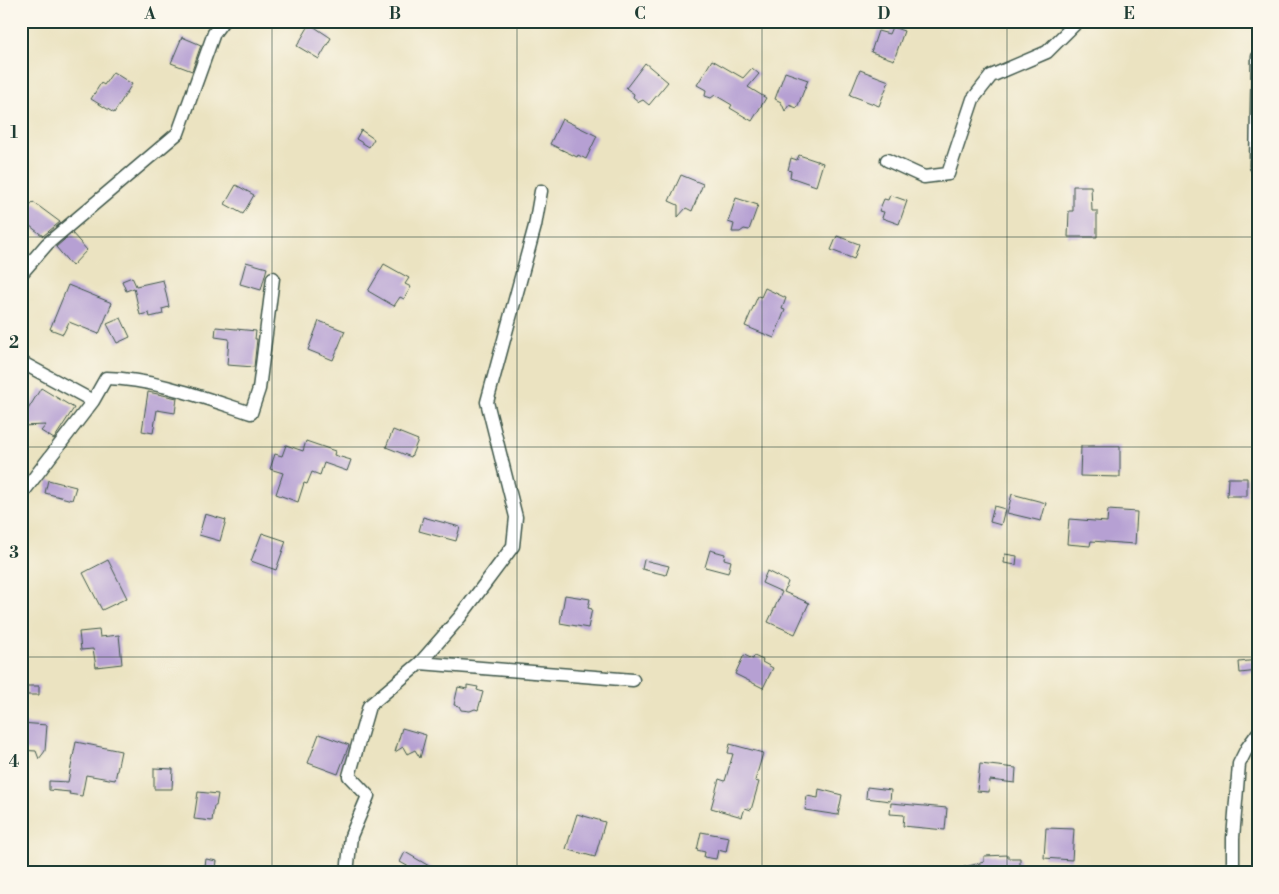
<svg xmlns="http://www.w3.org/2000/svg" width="1279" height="894" font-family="'Libre Bodoni',serif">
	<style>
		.building { fill: #b6a0d3 }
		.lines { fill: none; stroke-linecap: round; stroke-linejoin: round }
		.minor-casing { stroke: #3e5649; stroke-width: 15 }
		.minor { stroke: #fff; stroke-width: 12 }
		.grid { fill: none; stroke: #1f3d34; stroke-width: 1; stroke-opacity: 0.55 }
		.neatline { fill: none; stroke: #1f3d34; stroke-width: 2 }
		.grid-label { font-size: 16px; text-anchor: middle; font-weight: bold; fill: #1f3d34 }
	</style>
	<rect width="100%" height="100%" fill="#fbf7ec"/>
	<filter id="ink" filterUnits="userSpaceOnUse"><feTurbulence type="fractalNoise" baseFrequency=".02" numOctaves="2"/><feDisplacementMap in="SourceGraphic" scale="10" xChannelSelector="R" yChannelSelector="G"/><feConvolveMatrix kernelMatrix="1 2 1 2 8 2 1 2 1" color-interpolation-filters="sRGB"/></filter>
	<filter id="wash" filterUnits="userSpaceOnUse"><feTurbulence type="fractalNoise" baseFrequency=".0096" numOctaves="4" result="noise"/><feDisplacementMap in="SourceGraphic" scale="20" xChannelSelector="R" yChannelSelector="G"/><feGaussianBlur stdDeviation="1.12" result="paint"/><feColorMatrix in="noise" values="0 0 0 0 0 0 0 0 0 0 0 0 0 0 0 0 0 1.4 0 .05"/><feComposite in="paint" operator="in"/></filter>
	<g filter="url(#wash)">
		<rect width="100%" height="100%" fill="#ebe3c1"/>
		<g id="blocks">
			<path class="building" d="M 310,24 L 331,38 L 319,59 L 297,46 Z
				M 892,27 L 904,31 L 894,60 L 871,52 L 878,31 L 889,34 Z
				M 182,37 L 201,45 L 192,71 L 171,63 Z
				M 712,60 L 743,78 L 752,68 L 759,74 L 748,87 L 766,98 L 752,121 L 730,108 L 732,105 L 715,95 L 711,98 L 705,96 L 706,90 L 697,85 Z
				M 645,63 L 668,82 L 649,105 L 643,100 L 639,102 L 633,97 L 634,94 L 626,88 Z
				M 860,70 L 889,81 L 879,106 L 850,95 Z
				M 113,72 L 132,84 L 114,113 L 91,99 L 101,83 L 104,85 Z
				M 785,72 L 808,80 L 797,108 L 789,105 L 785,111 L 781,102 L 775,99 Z
				M 562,119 L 597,136 L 586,159 L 578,155 L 577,157 L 550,144 Z
				M 361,130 L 374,139 L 369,147 L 356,139 Z
				M 799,155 L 823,163 L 816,186 L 790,177 L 791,171 L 788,170 L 791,158 L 797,160 Z
				M 681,175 L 703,184 L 692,211 L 686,208 L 678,217 L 678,205 L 669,201 Z
				M 236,185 L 254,195 L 243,214 L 225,204 Z
				M 1073,186 L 1091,186 L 1092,211 L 1097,211 L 1097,237 L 1068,237 L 1069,211 L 1073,211 Z
				M 890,195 L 907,201 L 899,224 L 882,218 L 884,212 L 879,211 L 884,199 L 888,200 Z
				M 736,198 L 758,205 L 749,230 L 744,229 L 740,232 L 732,232 L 734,224 L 728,222 Z
				M 33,202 L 60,222 L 43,236 L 21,219 Z
				M 72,233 L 87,250 L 72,266 L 56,247 Z
				M 837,236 L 859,244 L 854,259 L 831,250 Z
				M 246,262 L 267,268 L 261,290 L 240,284 Z
				M 384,264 L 409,278 L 405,284 L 411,287 L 404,299 L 400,297 L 394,306 L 368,291 Z
				M 132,277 L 136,286 L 163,280 L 169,307 L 162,309 L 163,314 L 150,317 L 149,313 L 140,315 L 134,288 L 126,291 L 122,281 Z
				M 68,285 L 112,303 L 99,334 L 69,322 L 63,334 L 50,329 Z
				M 765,288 L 786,298 L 782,309 L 785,310 L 774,338 L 745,326 L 758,296 L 761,297 Z
				M 121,318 L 130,337 L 117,343 L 107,324 Z
				M 319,321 L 345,331 L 333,360 L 308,350 Z
				M 216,327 L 256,331 L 255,339 L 257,339 L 254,367 L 227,365 L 229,339 L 215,337 Z
				M 41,388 L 74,408 L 54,439 L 41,431 L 46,425 L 21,426 L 21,416 L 24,416 Z
				M 148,392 L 177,398 L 175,413 L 157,410 L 153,433 L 142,431 Z
				M 393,430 L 418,440 L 411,457 L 386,447 Z
				M 306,441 L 335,451 L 334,455 L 351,460 L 347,471 L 324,463 L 320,475 L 312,472 L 307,484 L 304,483 L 298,502 L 276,494 L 283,473 L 270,469 L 275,454 L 282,456 L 286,445 L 303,451 Z
				M 1081,446 L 1120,446 L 1120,477 L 1080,476 Z
				M 1228,478 L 1247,478 L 1247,496 L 1227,496 Z
				M 48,480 L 76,487 L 72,500 L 45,493 Z
				M 1012,494 L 1046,503 L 1041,521 L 1007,513 Z
				M 994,506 L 1005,509 L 1001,525 L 990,522 Z
				M 1108,510 L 1137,512 L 1135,544 L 1091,541 L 1090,546 L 1067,544 L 1069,519 L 1107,522 Z
				M 205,514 L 226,520 L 220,541 L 199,535 Z
				M 423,517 L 460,527 L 456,541 L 419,531 Z
				M 262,533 L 286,541 L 276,570 L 251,561 Z
				M 710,550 L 725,554 L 724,559 L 731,561 L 728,573 L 705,567 Z
				M 1005,554 L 1017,556 L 1016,565 L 1004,563 Z
				M 108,560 L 127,598 L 102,610 L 83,573 Z
				M 644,560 L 669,566 L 666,575 L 642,569 Z
				M 767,571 L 788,582 L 784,592 L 809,603 L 795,634 L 768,622 L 782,592 L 762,583 Z
				M 565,595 L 590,599 L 588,608 L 592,609 L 588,628 L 560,623 Z
				M 99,630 L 100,637 L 119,635 L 122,664 L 96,667 L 93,649 L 81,650 L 79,632 Z
				M 744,655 L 753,659 L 754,656 L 763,660 L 762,662 L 773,668 L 763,688 L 735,674 Z
				M 1258,660 L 1258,671 L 1240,673 L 1239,662 Z
				M 467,685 L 478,687 L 477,690 L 483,692 L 478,710 L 475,709 L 470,711 L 461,710 L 459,706 L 454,705 L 458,687 L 467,689 Z
				M 27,686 L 39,686 L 39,695 L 27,695 Z
				M 21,723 L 47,725 L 45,751 L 39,759 L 36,751 L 21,750 Z
				M 402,728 L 426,735 L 420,758 L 415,750 L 407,754 L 403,747 L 395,752 Z
				M 319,734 L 349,745 L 338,774 L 308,763 Z
				M 76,742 L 121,751 L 115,780 L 86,775 L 82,796 L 69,794 L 70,792 L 49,790 L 49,781 L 68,782 Z
				M 730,744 L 763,753 L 755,781 L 759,782 L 751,810 L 745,808 L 742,817 L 711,808 L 719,779 L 725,781 L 733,754 L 728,753 Z
				M 980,764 L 1016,768 L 1015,783 L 990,780 L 989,792 L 977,791 Z
				M 154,768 L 173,769 L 172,789 L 154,789 Z
				M 867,787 L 891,790 L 890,801 L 866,798 Z
				M 819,789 L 842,795 L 838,815 L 805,810 L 807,796 L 818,798 Z
				M 198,792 L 218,794 L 216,806 L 214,806 L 212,821 L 194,819 Z
				M 891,803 L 947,808 L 945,830 L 903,826 L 904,815 L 890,814 Z
				M 577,814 L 605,822 L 595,857 L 566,849 Z
				M 1046,828 L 1074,829 L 1072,860 L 1044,858 Z
				M 701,832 L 729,837 L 726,852 L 718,850 L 716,859 L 704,857 L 705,852 L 697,850 Z
				M 405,852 L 441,873 L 406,873 L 409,867 L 400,862 Z
				M 1008,855 L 1008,858 L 1020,858 L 1020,873 L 957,873 L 957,869 L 984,862 L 984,856 Z
				M 206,859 L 217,861 L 215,873 L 204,873 Z"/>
		</g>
	</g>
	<g filter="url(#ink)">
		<use href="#blocks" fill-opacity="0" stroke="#3e5649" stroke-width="1"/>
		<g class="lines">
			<g class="minor-casing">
				<path id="minor" d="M 887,160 L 924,177 L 948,174 L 973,99 L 991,76 L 1047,52 L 1078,21
					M 1256,166 L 1258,57
					M 21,274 L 47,244 L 178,133 L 214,33 L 223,21
					M 21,362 L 93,401
					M 21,495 L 93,401 L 106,378 C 155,379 204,398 251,413 L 259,389 L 273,278
					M 420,663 L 460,617 L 513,546 L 516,517 L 487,402 L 535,226 L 541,191
					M 347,873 L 351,836 L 368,796 L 349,776 L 369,706 L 420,663 L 633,680
					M 1233,873 L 1233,838 L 1239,764 L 1247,748 L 1258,733"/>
			</g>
			<use href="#minor" class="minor"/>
		</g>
	</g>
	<path class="grid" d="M 272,21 L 272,873M 517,21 L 517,873M 762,21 L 762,873M 1007,21 L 1007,873M 21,237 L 1258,237M 21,447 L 1258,447M 21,657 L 1258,657"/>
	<rect width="1279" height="894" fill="none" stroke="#fbf7ec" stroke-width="55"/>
	<rect x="28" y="28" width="1224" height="838" class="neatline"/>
	<g class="grid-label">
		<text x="150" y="19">A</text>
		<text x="395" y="19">B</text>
		<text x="640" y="19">C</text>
		<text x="884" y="19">D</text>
		<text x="1129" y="19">E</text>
		<text x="14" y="138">1</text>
		<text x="14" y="348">2</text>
		<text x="14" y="558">3</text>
		<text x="14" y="767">4</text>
	</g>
</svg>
